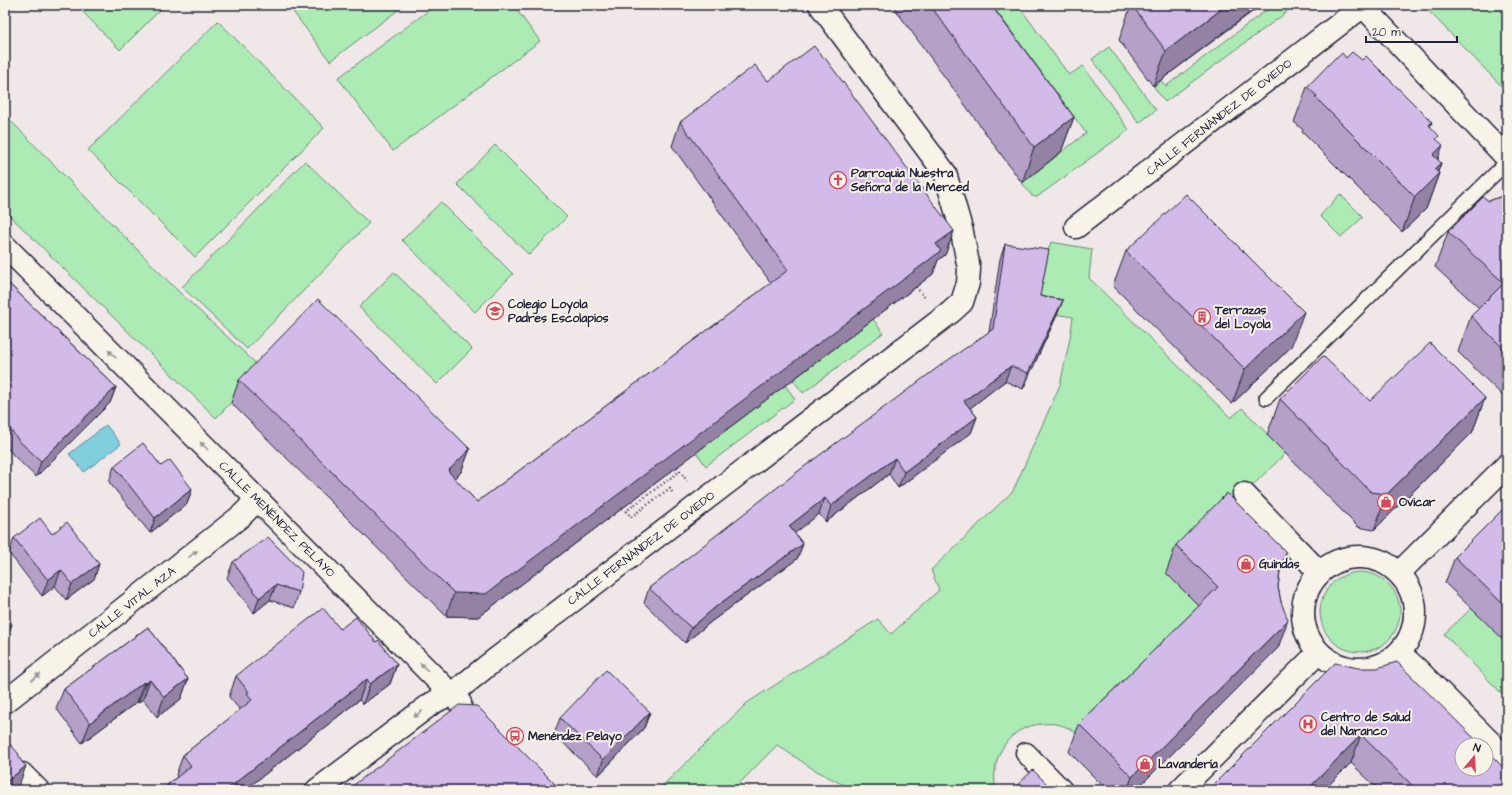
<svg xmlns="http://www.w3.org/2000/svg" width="1512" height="795" font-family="'Architects Daughter',sans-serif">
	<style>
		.green { fill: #acebb3; stroke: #678677 }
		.water { fill: #80cede; stroke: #5a899d }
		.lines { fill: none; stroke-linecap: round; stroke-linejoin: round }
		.service-casing { stroke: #22223b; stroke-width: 16 }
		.pedestrian-casing { stroke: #22223b; stroke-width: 23 }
		.minor-casing { stroke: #22223b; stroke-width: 25 }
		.path { stroke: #22223b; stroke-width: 2.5; stroke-dasharray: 1 3; stroke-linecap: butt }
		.service { stroke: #f7f3e8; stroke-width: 13 }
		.pedestrian { stroke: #f7f3e8; stroke-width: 20 }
		.minor { stroke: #f7f3e8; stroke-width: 22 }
		.wall { fill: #b5a0c8; stroke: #22223b }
		.shaded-wall { fill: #9382a3; stroke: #22223b }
		.building { fill: #d2bae9; stroke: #22223b }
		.oneway { fill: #97959a }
		.labels { text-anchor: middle; stroke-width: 4; stroke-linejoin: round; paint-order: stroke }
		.street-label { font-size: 12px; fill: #22223b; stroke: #f7f3e8 }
		.poi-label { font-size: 12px; font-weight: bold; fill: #22223b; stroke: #f7f3e8; text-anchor: start }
	</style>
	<rect width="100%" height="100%" fill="#f0e8e8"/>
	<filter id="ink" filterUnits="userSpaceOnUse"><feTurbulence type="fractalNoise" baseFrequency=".025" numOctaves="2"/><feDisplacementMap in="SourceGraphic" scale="8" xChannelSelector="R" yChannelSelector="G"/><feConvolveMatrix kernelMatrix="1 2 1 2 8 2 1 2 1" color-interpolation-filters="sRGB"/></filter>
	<g filter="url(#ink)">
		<path class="green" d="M 76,5 L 165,5 L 120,50 Z
			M 288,5 L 405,5 L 330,61 Z
			M 436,5 L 513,5 L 540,41 L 393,151 L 338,78 Z
			M 992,5 L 1018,5 L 1069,75 L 1083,66 L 1129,130 L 1037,197 L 1032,196 L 1022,183 L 1086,133 Z
			M 1273,5 L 1282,5 L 1287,12 L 1165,102 L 1154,87 L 1161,81 L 1166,86 Z
			M 1423,5 L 1507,5 L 1507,92 Z
			M 218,21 L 324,128 L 195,257 L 88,150 Z
			M 1109,47 L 1156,110 L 1139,123 L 1092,59 Z
			M 5,115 L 179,292 L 263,370 L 216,418 L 5,211 Z
			M 495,145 L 567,217 L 529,255 L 457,184 Z
			M 305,161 L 369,223 L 247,349 L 182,287 Z
			M 1340,194 L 1363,217 L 1341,237 L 1320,216 Z
			M 441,202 L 513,274 L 475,312 L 402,240 Z
			M 1051,242 L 1092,249 L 1089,278 L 1231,418 L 1242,408 L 1286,453 L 1217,520 L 1166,573 L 1208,614 L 1082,738 C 1078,735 1074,731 1070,729 C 1062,724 1052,723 1043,724 C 1009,725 989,758 996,790 L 853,790 L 813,769 L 777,745 L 733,790 L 658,790 L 747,703 L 878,619 L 891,634 L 939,590 L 931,570 L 1013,491 L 1060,385 L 1070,338 L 1073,317 L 1035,311 L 1043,266 Z
			M 394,272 L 472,349 L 437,384 L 359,307 Z
			M 873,319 L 883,333 L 803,393 L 793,380 Z
			M 785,385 L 795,399 L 706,466 L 696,452 Z
			M1320 612a40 40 0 1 1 80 0a40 40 0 1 1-80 0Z
			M 1472,608 L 1507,642 L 1507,699 L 1444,634 Z"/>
		<path class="water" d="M 106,425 L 121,444 L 84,472 L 69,454 Z"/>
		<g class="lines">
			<g class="service-casing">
				<path id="service" d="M 1266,398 L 1507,162"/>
			</g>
			<g class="pedestrian-casing">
				<path id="pedestrian" d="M 1026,753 L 1062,790"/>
			</g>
			<g class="minor-casing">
				<path id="minor" d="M 1362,5 L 1507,158
					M 1076,227 L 1363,6
					M 5,246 L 460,703
					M 1244,494 L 1319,572
					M1303 613a56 56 0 1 1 112 0a56 56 0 1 1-112 0Z
					M 1399,573 L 1507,465
					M 1399,653 L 1416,668 L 1507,759
					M 5,702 L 241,516 L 249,508 L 255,498
					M 22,774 L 38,790
					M 317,790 L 431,704 L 440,699 L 451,695 L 487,666 L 951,312 L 962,302 L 968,283 L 969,269 L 962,232 L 945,173 L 820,5
					M 1180,790 L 1318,653"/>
			</g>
			<path class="path" d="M 916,287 L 926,299
				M 680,471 L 687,481
				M 672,492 L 670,488 L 631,517 L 626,511 L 680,471 L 677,467"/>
			<use href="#service" class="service"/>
			<use href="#pedestrian" class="pedestrian"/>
			<use href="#minor" class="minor"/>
		</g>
		<path class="wall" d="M 897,5 L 991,5 L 1074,117 L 1061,152 L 1022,183 L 895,9 Z
			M 1131,5 L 1260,6 L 1153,86 L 1119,40 Z
			M 1337,58 L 1346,58 L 1432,122 L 1430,127 L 1438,160 L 1441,163 L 1438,172 L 1439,173 L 1426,209 L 1402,232 L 1302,132 L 1303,130 L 1294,122 L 1307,87 Z
			M 768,81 L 954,231 L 945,255 L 938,260 L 933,274 L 478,617 L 446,616 L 231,403 L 239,380 L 470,449 L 461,472 L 455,479 L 477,502 L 771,283 L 672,146 L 680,122 Z
			M 1507,194 L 1507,400 L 1458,352 L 1471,316 L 1479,308 L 1435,267 L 1448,232 L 1489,201 Z
			M 1005,244 L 1040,296 L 1063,300 L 1057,315 L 1023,389 L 1005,381 L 970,408 L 977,417 L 971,433 L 898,488 L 889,474 L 826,522 L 819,514 L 794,533 L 803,544 L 797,559 L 712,621 L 685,643 L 644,603 L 649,588 L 989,332 L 1000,259 Z
			M 1126,251 L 1291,347 L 1232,404 L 1113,286 Z
			M 5,280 L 116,387 L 110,403 L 36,477 L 14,456 L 5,445 Z
			M 1485,398 L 1472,433 L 1374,530 L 1358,527 L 1267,435 L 1280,399 L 1370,401 Z
			M 114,466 L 161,466 L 192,489 L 187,504 L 150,533 L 109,482 Z
			M 1507,505 L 1507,643 L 1445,583 L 1455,557 Z
			M 52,534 L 99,564 L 94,579 L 66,600 L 55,586 L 42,596 L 9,553 L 14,538 Z
			M 1176,545 L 1280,571 L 1278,587 L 1281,602 L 1278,648 L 1136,790 L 1107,790 L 1069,752 L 1079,724 L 1199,606 L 1166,573 Z
			M 233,562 L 299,592 L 294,608 L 270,600 L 254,613 L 227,578 Z
			M 148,627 L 188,679 L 181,699 L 157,717 L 143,699 L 138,703 L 137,702 L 82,743 L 56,708 L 64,689 Z
			M 340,629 L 376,642 L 397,664 L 390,684 L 363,704 L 359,700 L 245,790 L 165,790 L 167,785 L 177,777 L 176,775 L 183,755 L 240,710 L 229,697 L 236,676 Z
			M 1335,663 L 1507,790 L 1379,790 L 1351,763 L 1324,790 L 1208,790 Z
			M 650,712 L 644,728 L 598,776 L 554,734 L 560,718 Z"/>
		<path class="shaded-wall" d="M 1227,5 L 1260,5 L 1153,86 L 1166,51 Z
			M 1074,117 L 1061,152 L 1022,183 L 1034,147 Z
			M 1443,145 L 1430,181 L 1433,155 Z
			M 1441,163 L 1436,176 L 1439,173 L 1426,209 L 1402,232 L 1415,197 L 1434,169 Z
			M 954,231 L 945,255 L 938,260 L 933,274 L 478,617 L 446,616 L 454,593 Z
			M 1063,300 L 1057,315 L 1023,389 L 1028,373 Z
			M 1304,312 L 1291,347 L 1232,404 L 1245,369 Z
			M 1011,366 L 1005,381 L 959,417 L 964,401 Z
			M 116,387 L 110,403 L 36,477 L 41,461 Z
			M 1485,398 L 1472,433 L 1374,530 L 1387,494 Z
			M 977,417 L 971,433 L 898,488 L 904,472 Z
			M 470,449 L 461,472 L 439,494 L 448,471 Z
			M 895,458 L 889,474 L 826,522 L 831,506 Z
			M 192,489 L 187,504 L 150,533 L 155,518 Z
			M 825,498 L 819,514 L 784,542 L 789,526 Z
			M 803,544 L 797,559 L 712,621 L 685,643 L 691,628 L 718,605 Z
			M 99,564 L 94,579 L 66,600 L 72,584 Z
			M 61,570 L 55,586 L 42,596 L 48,580 Z
			M 276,585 L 270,600 L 254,613 L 259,598 Z
			M 1288,620 L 1278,648 L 1136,790 L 1127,790 L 1132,777 Z
			M 12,624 L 7,639 L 5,641 L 5,629 Z
			M 397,664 L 390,684 L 363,704 L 370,684 Z
			M 188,679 L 181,699 L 157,717 L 164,697 Z
			M 367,679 L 359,700 L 245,790 L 226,790 Z
			M 150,680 L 143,699 L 138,703 L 145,684 Z
			M 144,682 L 137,702 L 82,743 L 90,723 Z
			M 650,712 L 644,728 L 598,776 L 603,760 Z
			M 1361,735 L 1351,763 L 1324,790 L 1307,790 Z
			M 26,766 L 18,788 L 16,790 L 5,790 L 5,783 Z"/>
		<path class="building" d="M 930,5 L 991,5 L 1074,117 L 1034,147 Z
			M 1132,5 L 1227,5 L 1166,51 Z
			M 814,46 L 824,59 L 825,58 L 954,231 L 936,244 L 941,251 L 486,594 L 454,593 L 239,380 L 318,299 L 470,449 L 448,471 L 477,502 L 788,270 L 680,122 L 755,65 L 768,81 Z
			M 1352,52 L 1362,60 L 1366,56 L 1432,122 L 1429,125 L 1439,136 L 1436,139 L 1443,145 L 1433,155 L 1441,163 L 1434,169 L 1439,173 L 1415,197 L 1315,97 L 1317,96 L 1307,87 L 1336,57 L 1337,58 L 1342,53 L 1346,58 Z
			M 1186,194 L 1304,312 L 1245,369 L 1126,251 Z
			M 1507,194 L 1507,352 L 1471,316 L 1504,283 L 1448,232 L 1483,197 L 1489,201 Z
			M 1005,244 L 1049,250 L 1040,296 L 1063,300 L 1028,373 L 1011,366 L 964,401 L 977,417 L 904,472 L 895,458 L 831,506 L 825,498 L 789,526 L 803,544 L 718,605 L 691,628 L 649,588 L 797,472 L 941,365 L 993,329 Z
			M 5,280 L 116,387 L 41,461 L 19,441 L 5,422 Z
			M 1430,343 L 1485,398 L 1387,494 L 1371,492 L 1280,399 L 1323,356 L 1370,401 Z
			M 143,443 L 161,466 L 170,460 L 192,489 L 155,518 L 114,466 Z
			M 1227,493 L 1286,552 L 1280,571 L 1278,587 L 1281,602 L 1288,620 L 1132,777 L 1079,724 L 1218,587 L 1176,545 Z
			M 1507,505 L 1507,608 L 1455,557 Z
			M 40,518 L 52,534 L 67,522 L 99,564 L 72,584 L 61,570 L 48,580 L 14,538 Z
			M 268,537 L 302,572 L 299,592 L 276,585 L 259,598 L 233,562 Z
			M 323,608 L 340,629 L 356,617 L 376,642 L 378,640 L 397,664 L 370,684 L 367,679 L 226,790 L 171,790 L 167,785 L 191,766 L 183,755 L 252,700 L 247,693 L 249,692 L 236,676 Z
			M 5,614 L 12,624 L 5,629 Z
			M 148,627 L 188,679 L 164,697 L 150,680 L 145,684 L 144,682 L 90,723 L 64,689 Z
			M 1397,662 L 1481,745 L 1462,745 L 1462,769 L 1486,769 L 1486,750 L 1507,771 L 1507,790 L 1417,790 L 1361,735 L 1307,790 L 1208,790 L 1335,663 L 1358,668 L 1377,668 Z
			M 606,670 L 650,712 L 603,760 L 560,718 Z
			M 459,705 L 477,706 L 561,790 L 347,790 Z
			M 5,739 L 18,753 L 21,761 L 26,766 L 5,783 Z
			M 1033,770 L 1053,790 L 1012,790 Z
			M 767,786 L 771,790 L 763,790 Z
			M 749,787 L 752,790 L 746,790 Z"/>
		<defs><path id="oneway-solid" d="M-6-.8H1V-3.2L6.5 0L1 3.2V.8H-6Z"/></defs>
		<g class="oneway">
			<use href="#oneway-solid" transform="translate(112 354) rotate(-135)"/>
			<use href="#oneway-solid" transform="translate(204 446) rotate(-135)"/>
			<use href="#oneway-solid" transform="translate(193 554) rotate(-38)"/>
			<use href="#oneway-solid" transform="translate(424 667) rotate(-135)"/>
			<use href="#oneway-solid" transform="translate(36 677) rotate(-38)"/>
			<use href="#oneway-solid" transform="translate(418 714) rotate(143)"/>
		</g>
	</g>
	<defs>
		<g id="church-ring" transform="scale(0.9)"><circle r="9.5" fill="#f7f3e8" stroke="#d1495b" stroke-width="1.5"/><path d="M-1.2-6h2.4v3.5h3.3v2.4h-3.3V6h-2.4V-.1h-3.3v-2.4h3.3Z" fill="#d1495b"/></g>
		<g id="school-ring" transform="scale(0.9)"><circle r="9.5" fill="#f7f3e8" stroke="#d1495b" stroke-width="1.5"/><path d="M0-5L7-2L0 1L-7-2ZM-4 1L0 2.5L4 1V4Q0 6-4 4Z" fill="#d1495b"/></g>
		<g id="building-ring" transform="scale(0.9)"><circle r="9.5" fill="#f7f3e8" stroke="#d1495b" stroke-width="1.5"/><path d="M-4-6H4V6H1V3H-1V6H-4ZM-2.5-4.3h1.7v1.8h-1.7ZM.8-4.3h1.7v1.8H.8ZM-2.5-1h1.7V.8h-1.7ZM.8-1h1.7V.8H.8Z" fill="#d1495b"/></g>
		<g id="shop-ring" transform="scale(0.9)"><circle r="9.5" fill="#f7f3e8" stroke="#d1495b" stroke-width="1.5"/><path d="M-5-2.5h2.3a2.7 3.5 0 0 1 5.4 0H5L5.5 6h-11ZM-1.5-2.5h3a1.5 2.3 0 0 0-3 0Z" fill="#d1495b"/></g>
		<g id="hospital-ring" transform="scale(0.9)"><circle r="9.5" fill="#f7f3e8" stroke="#d1495b" stroke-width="1.5"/><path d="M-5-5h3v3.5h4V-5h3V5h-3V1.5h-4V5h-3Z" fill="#d1495b"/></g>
		<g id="bus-ring" transform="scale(0.9)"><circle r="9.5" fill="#f7f3e8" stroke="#d1495b" stroke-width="1.5"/><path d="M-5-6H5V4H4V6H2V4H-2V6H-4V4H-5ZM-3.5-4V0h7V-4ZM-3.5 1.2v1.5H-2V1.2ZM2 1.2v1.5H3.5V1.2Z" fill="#d1495b"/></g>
	</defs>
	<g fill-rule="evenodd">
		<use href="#church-ring" x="838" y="180"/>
		<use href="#school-ring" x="495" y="311"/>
		<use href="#building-ring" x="1202" y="317"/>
		<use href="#shop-ring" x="1386" y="502"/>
		<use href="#shop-ring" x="1246" y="564"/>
		<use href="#hospital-ring" x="1308" y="724"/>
		<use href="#bus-ring" x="515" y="736"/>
		<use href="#shop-ring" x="1145" y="764"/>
	</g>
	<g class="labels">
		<g class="street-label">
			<text transform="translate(1219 117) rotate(-38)" y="4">CALLE FERNÁNDEZ DE OVIEDO</text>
			<text transform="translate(277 519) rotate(45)" y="4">CALLE MENÉNDEZ PELAYO</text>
			<text transform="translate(641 548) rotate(-37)" y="4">CALLE FERNÁNDEZ DE OVIEDO</text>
			<text transform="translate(132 602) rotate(-38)" y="4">CALLE VITAL AZA</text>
		</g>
		<g class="poi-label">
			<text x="851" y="177">Parroquia Nuestra<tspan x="851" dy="14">Señora de la Merced</tspan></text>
			<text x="508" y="308">Colegio Loyola<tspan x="508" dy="14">Padres Escolapios</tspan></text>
			<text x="1215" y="314">Terrazas<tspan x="1215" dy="14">del Loyola</tspan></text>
			<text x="1399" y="506">Ovicar</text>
			<text x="1259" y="568">Guindas</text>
			<text x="1321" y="721">Centro de Salud<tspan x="1321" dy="14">del Naranco</tspan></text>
			<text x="528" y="740">Menéndez Pelayo</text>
			<text x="1158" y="768">Lavandería</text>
		</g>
	</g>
	<rect width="1512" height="795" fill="none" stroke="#f7f3e8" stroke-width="20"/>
	<rect x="10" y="10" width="1492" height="775" fill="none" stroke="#22223b" stroke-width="1.5" filter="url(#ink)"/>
	<g transform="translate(1474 757) rotate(18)"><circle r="19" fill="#f7f3e8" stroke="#a29fa3"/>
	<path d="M0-3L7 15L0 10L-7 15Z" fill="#d1495b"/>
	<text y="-6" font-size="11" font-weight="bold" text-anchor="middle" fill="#22223b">N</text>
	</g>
	<path d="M1366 36v6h91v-6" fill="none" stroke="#22223b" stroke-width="2"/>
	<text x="1372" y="36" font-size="12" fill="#22223b" stroke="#f7f3e8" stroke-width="3" paint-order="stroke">20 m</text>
</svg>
